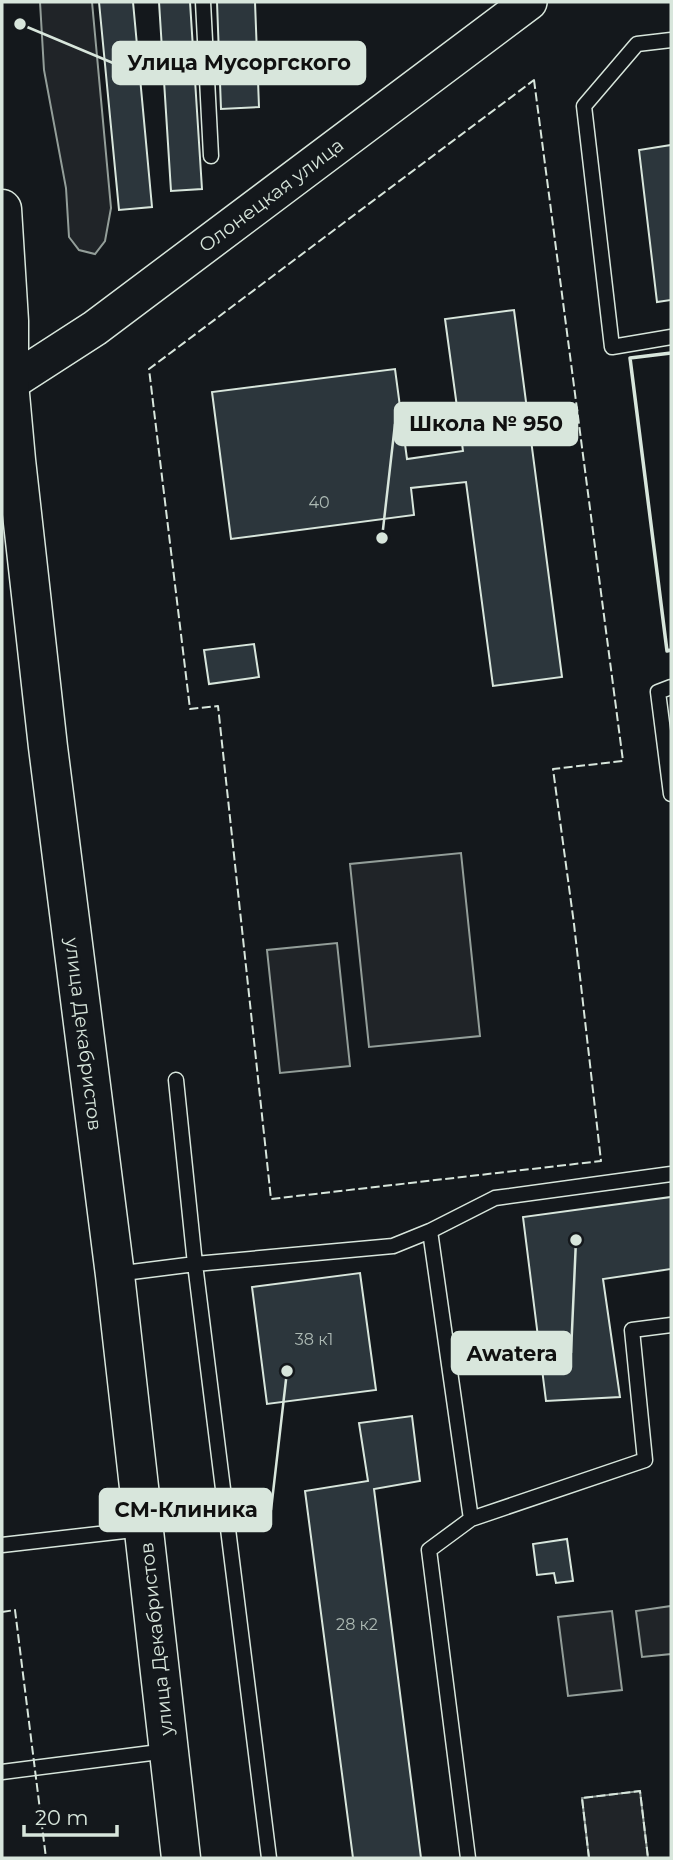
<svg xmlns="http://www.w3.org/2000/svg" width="673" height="1860" font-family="Montserrat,sans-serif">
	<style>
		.green { fill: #202428; stroke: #939e99; stroke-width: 2 }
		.building { fill: #2c363c; stroke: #d8e6dc; stroke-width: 2 }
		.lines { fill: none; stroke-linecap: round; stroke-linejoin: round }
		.service-casing { stroke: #d8e6dc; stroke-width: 17 }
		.tertiary-casing { stroke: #d8e6dc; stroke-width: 38 }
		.secondary-casing { stroke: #d8e6dc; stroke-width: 41 }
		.service { stroke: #14181c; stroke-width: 14 }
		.tertiary { stroke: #14181c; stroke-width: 35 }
		.secondary { stroke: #14181c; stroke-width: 38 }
		.fence { stroke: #d8e6dc; stroke-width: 2; stroke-dasharray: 9 3.5; stroke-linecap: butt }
		.wall { stroke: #d8e6dc; stroke-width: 3.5 }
		.labels { text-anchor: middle; stroke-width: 5; stroke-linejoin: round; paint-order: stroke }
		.number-label { font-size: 16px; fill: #adbab4 }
		.street-label { font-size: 19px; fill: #d8e6dc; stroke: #14181c }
		.leader { fill: none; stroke: #d8e6dc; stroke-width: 2.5 }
		.callout-dot { fill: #d8e6dc; stroke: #14181c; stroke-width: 2.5 }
		.callout { fill: #d8e6dc; stroke: #d8e6dc; stroke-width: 2.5 }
		.callout-label { font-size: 21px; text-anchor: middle; font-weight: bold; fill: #111 }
	</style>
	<rect width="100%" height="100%" fill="#14181c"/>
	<path class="green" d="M 40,2 L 92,2 L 111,208 L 105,241 L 95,254 L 79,250 L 69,237 L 66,188 L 44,70 Z
		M 461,853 L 480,1036 L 369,1047 L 350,864 Z
		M 337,943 L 350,1066 L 280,1073 L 267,950 Z
		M 671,1606 L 671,1654 L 642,1657 L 636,1611 Z
		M 612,1611 L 622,1690 L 568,1696 L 558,1617 Z
		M 640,1791 L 648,1858 L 589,1858 L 582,1798 Z"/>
	<path class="building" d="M 99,2 L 133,2 L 152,207 L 119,210 Z
		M 159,2 L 190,2 L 202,189 L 171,191 Z
		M 217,2 L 255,2 L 259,107 L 221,109 Z
		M 671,145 L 671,300 L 657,302 L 639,150 Z
		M 514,310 L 562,677 L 493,686 L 466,482 L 411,488 L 414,515 L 231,539 L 212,392 L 395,369 L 407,459 L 463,451 L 445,319 Z
		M 254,644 L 259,677 L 209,684 L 204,650 Z
		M 671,1197 L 671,1269 L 603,1279 L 620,1397 L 546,1401 L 523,1217 Z
		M 360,1273 L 376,1390 L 267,1404 L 252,1287 Z
		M 412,1416 L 420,1481 L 374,1489 L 421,1858 L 353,1858 L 305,1491 L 368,1481 L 359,1423 Z
		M 567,1539 L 573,1581 L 556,1583 L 554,1573 L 537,1575 L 533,1544 Z"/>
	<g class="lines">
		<g class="service-casing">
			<path id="service" d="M 203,2 L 211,156
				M 671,40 L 637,44 L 584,106 L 612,347 L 671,337
				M 671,687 L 658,692 L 671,794
				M 176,1080 L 195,1264 L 269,1858
				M 430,1231 L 471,1519
				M 116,1274 L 195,1264 L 393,1246 L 430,1231 L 495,1198 L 671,1174
				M 2,1545 L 142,1529
				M 2,1772 L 167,1751
				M 468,1858 L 429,1550 L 471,1519 L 645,1460 L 632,1330 L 671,1325"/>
		</g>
		<g class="tertiary-casing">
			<path id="tertiary" d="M 2,388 L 95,328 L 529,2"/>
		</g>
		<g class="secondary-casing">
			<path id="secondary" d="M 2,209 L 9,321 L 9,383 L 16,460 L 48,747 L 115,1275 L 181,1858"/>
		</g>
		<use href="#service" class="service"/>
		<use href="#tertiary" class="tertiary"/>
		<use href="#secondary" class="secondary"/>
		<path class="fence" d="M 534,80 L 623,761 L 553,769 L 574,924 L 601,1161 L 271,1199 L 218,706 L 190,709 L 149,369 Z
			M 2,1612 L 15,1610 L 46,1858
			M 589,1858 L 582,1798 L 640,1791 L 648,1858"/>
		<path class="wall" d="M 671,353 L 630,358 L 667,651 L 671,650"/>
	</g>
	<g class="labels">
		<g class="number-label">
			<text x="319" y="508">40</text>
			<text x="314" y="1345">38 к1</text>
			<text x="357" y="1630">28 к2</text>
		</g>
		<g class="street-label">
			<text transform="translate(271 195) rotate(-37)" y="7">Олонецкая улица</text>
			<text transform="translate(84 1034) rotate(83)" y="7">улица Декабристов</text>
			<text transform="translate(156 1639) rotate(-96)" y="7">улица Декабристов</text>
		</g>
	</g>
	<path class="leader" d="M20 24L113 63M382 538L395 424M576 1240L571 1353M287 1371L271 1510"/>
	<g class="callout-dot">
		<circle cx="20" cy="24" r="7"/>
		<circle cx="382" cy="538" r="7"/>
		<circle cx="576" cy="1240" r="7"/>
		<circle cx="287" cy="1371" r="7"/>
	</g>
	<g class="callout">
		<rect x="113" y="42" width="252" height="42" rx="7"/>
		<rect x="395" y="403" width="182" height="42" rx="7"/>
		<rect x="452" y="1332" width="119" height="42" rx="7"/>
		<rect x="100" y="1489" width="171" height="42" rx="7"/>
	</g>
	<g class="callout-label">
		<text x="239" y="70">Улица Мусоргского</text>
		<text x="486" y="431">Школа № 950</text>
		<text x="512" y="1361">Awatera</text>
		<text x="186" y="1517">СМ-Клиника</text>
	</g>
	<rect width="673" height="1860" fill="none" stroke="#d8e6dc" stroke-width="7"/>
	<path d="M24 1825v10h93v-10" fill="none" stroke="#d8e6dc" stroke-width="3.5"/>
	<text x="35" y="1825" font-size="21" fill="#d8e6dc" stroke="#14181c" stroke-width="5" paint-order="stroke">20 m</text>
</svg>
